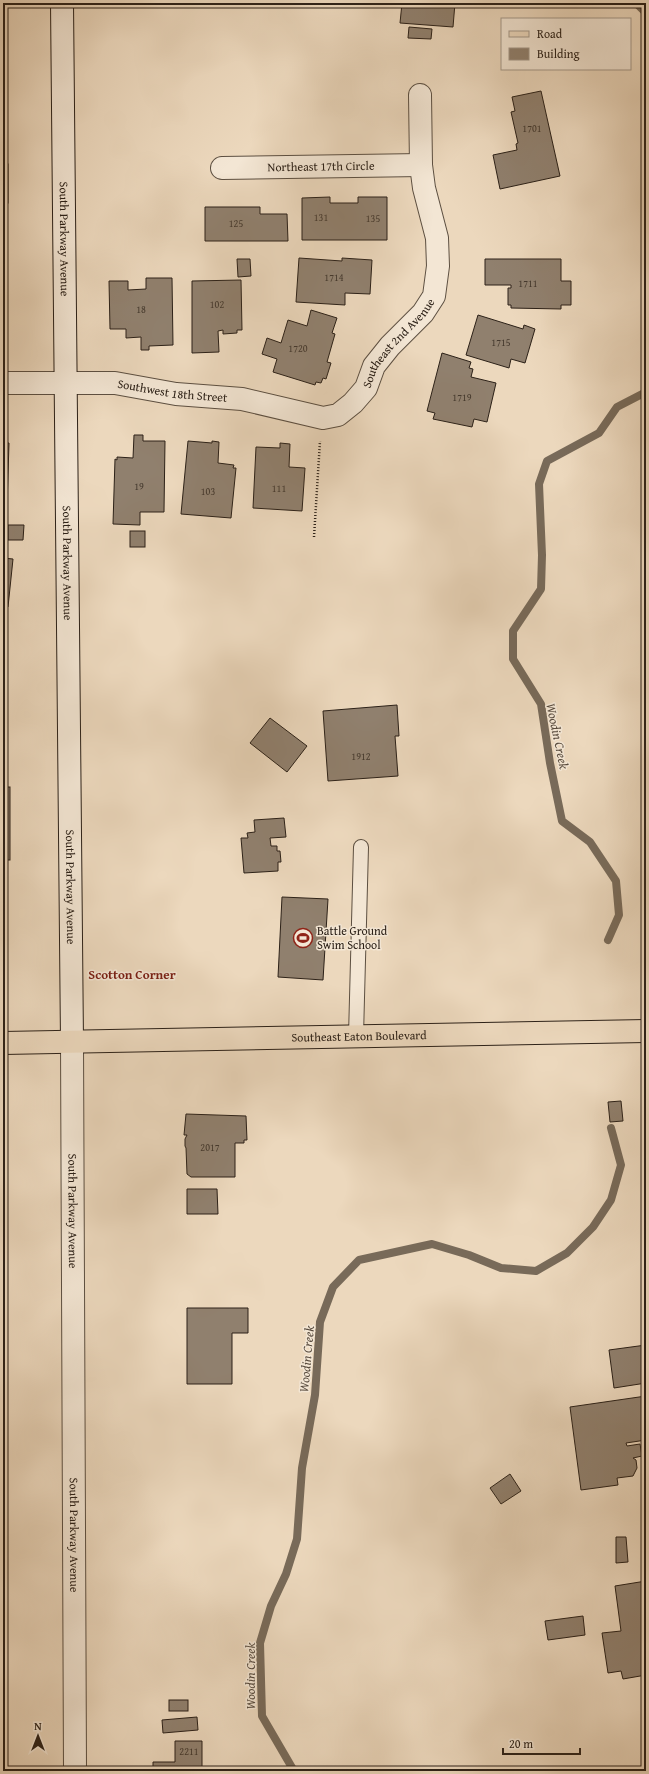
<svg xmlns="http://www.w3.org/2000/svg" width="649" height="1774" font-family="'Gentium Book Plus',serif">
<style>
.lines{fill:none;stroke-linecap:round;stroke-linejoin:round}
.stream{stroke:#786a59;stroke-width:8}
.building{fill:#90806e;stroke:#2c2118}
.lane-casing{stroke:#5c4f41;stroke-width:16}
.street-casing{stroke:#5c4f41;stroke-width:24}
.secondary-casing{stroke:#2c2118;stroke-width:24}
.primary-casing{stroke:#2c2118;stroke-width:24}
.path{stroke:#2c2118;stroke-width:2.5;stroke-dasharray:1 2;stroke-linecap:butt}
.lane{stroke:#f3e6d4;stroke-width:14}
.street{stroke:#f3e6d4;stroke-width:22}
.secondary{stroke:#f3e6d4;stroke-width:22}
.primary{stroke:#ecd8bd;stroke-width:22}
.labels{text-anchor:middle;stroke-width:3;stroke-linejoin:round;paint-order:stroke}
.number-label{font-size:10px;fill:#45392e}
.street-label{font-size:12px;fill:#2c2118;stroke:#f3e6d4}
.poi-label{font-size:12px;fill:#2c2118;stroke:#f3e6d4;text-anchor:start}
.water-label{font-size:13px;font-style:italic;fill:#584b3e;stroke:#f3e6d4}
.neighbourhood-label{font-size:13px;font-weight:bold;fill:#7a1f14;stroke:#f3e6d4}
</style>
<rect width="100%" height="100%" fill="#ecd8bd"/>
<filter id="stains"><feTurbulence type="fractalNoise" baseFrequency=".005" numOctaves="4"/><feColorMatrix values="0 0 0 0 .2 0 0 0 0 .09 0 0 0 0 .02 0 0 0 .5 -.17"/></filter>
<radialGradient id="worn" r=".72"><stop offset=".6" stop-color="#630" stop-opacity="0"/><stop offset="1" stop-color="#630" stop-opacity=".3"/></radialGradient>
<g class="lines">
<!-- stream -->
<g class="stream">
<path d="M 636,3 L 646,13"/>
<path d="M 608,940 L 619,915 L 616,881 L 590,842 L 562,821 L 550,763 L 541,704 L 513,659 L 513,631 L 541,589 L 542,555 L 539,484 L 547,461 L 599,433 L 617,407 L 646,392"/>
<path d="M 294,1771 L 262,1716 L 260,1643 L 271,1606 L 286,1574 L 297,1539 L 302,1468 L 315,1395 L 320,1322 L 333,1287 L 359,1260 L 432,1244 L 469,1255 L 501,1268 L 536,1271 L 567,1253 L 593,1227 L 611,1200 L 621,1165 L 611,1128"/>
</g>
</g>
<!-- building -->
<g class="building">
<path d="M 402,3 L 455,3 L 453,27 L 400,23 Z"/>
<path d="M 409,27 L 432,29 L 431,39 L 408,38 Z"/>
<path d="M 541,91 L 560,176 L 500,189 L 493,155 L 517,150 L 516,144 L 518,143 L 511,112 L 515,111 L 512,97 Z"/>
<rect x="3" y="164" width="5" height="39"/>
<path d="M 330,197 L 330,203 L 358,203 L 358,197 L 387,197 L 387,240 L 302,240 L 302,198 Z"/>
<path d="M 205,207 L 260,207 L 260,214 L 287,214 L 288,241 L 205,241 Z"/>
<path d="M 299,258 L 342,261 L 342,258 L 372,260 L 370,294 L 345,293 L 345,305 L 296,302 Z"/>
<path d="M 237,259 L 250,259 L 251,276 L 238,277 Z"/>
<path d="M 485,259 L 561,259 L 561,281 L 571,281 L 571,305 L 561,305 L 561,309 L 511,308 L 511,305 L 508,305 L 508,288 L 511,288 L 511,285 L 485,285 Z"/>
<path d="M 3,265 L 5,265 L 6,327 L 3,327 Z"/>
<path d="M 146,278 L 172,278 L 173,345 L 149,346 L 149,350 L 141,350 L 141,337 L 126,338 L 126,329 L 110,329 L 109,281 L 128,281 L 128,290 L 146,289 Z"/>
<path d="M 241,280 L 242,330 L 237,330 L 237,333 L 223,334 L 223,330 L 218,331 L 219,352 L 192,353 L 192,281 Z"/>
<path d="M 311,310 L 337,318 L 332,333 L 335,334 L 327,362 L 331,363 L 326,379 L 323,378 L 321,383 L 316,382 L 315,385 L 273,372 L 277,359 L 262,354 L 267,338 L 281,343 L 288,320 L 307,326 Z"/>
<path d="M 478,315 L 523,329 L 524,325 L 535,329 L 525,363 L 511,359 L 509,368 L 466,355 Z"/>
<path d="M 442,353 L 471,362 L 469,368 L 473,369 L 471,377 L 496,383 L 487,422 L 474,419 L 472,427 L 433,419 L 435,413 L 427,411 Z"/>
<path d="M 134,435 L 143,435 L 143,441 L 165,441 L 164,512 L 140,512 L 140,525 L 113,524 L 115,459 L 117,460 L 117,457 L 133,458 Z"/>
<path d="M 188,441 L 212,443 L 212,441 L 219,442 L 218,463 L 234,465 L 233,468 L 236,468 L 231,518 L 181,514 Z"/>
<path d="M 3,443 L 9,443 L 7,505 L 3,505 Z"/>
<path d="M 280,443 L 290,444 L 289,467 L 305,468 L 302,511 L 253,508 L 256,447 L 280,448 Z"/>
<path d="M 8,525 L 24,525 L 23,540 L 8,540 Z"/>
<rect x="130" y="531" width="15" height="16"/>
<path d="M 3,558 L 13,559 L 8,607 L 3,607 Z"/>
<path d="M 397,705 L 399,736 L 395,736 L 398,776 L 328,781 L 323,711 Z"/>
<path d="M 270,718 L 307,746 L 287,772 L 250,743 Z"/>
<rect x="3" y="787" width="7" height="73"/>
<path d="M 284,818 L 286,837 L 270,838 L 271,846 L 277,846 L 277,851 L 280,851 L 281,862 L 278,862 L 278,871 L 244,873 L 241,838 L 248,838 L 247,833 L 255,832 L 254,820 Z"/>
<path d="M 282,897 L 328,899 L 323,980 L 278,977 Z"/>
<path d="M 621,1101 L 623,1121 L 610,1122 L 608,1102 Z"/>
<path d="M 186,1114 L 246,1116 L 247,1140 L 244,1140 L 244,1143 L 235,1143 L 235,1177 L 191,1177 L 187,1174 L 186,1148 L 185,1146 L 185,1139 L 187,1135 L 184,1135 Z"/>
<path d="M 187,1189 L 217,1189 L 218,1214 L 187,1214 Z"/>
<path d="M 187,1308 L 248,1308 L 248,1333 L 232,1333 L 232,1384 L 187,1384 Z"/>
<path d="M 646,1345 L 646,1383 L 614,1388 L 609,1350 Z"/>
<path d="M 646,1396 L 646,1440 L 626,1443 L 627,1446 L 640,1444 L 642,1456 L 633,1458 L 636,1460 L 637,1468 L 633,1476 L 617,1478 L 618,1485 L 581,1490 L 570,1407 Z"/>
<path d="M 510,1474 L 521,1491 L 501,1504 L 490,1488 Z"/>
<path d="M 616,1537 L 626,1537 L 628,1562 L 616,1563 Z"/>
<path d="M 646,1581 L 646,1675 L 623,1679 L 621,1671 L 608,1673 L 602,1633 L 621,1631 L 615,1586 Z"/>
<path d="M 583,1616 L 585,1635 L 548,1640 L 545,1621 Z"/>
<rect x="169" y="1700" width="19" height="11"/>
<path d="M 197,1717 L 198,1730 L 163,1733 L 162,1720 Z"/>
<path d="M 175,1741 L 202,1741 L 202,1770 L 153,1771 L 153,1762 L 175,1762 Z"/>
</g>
<g class="lines">
<!-- lane casing -->
<g class="lane-casing">
<path id="lane" d="M 356,1036 L 361,847"/>
</g>
<!-- street casing -->
<g class="street-casing">
<g id="street">
<path id="s1" d="M 222,168 L 421,165"/>
<path id="s2" d="M 3,383 L 115,383 L 176,394 L 242,399 L 323,418 L 338,415 L 353,403 L 366,388 L 374,366 L 390,346 L 423,313 L 434,296 L 438,266 L 437,238 L 424,188 L 421,165 L 420,95"/>
<path id="s3" d="M 72,1042 L 75,1771"/>
</g>
</g>
<!-- secondary casing -->
<g class="secondary-casing">
<g id="secondary">
<path id="s4" d="M 62,3 L 72,1042"/>
</g>
</g>
<!-- primary casing -->
<g class="primary-casing">
<g id="primary">
<path id="s5" d="M 3,1043 L 646,1031"/>
</g>
</g>
<!-- path -->
<path class="path" d="M 314,537 L 320,441"/>
<!-- lane -->
<use href="#lane" class="lane"/>
<!-- street -->
<use href="#street" class="street"/>
<!-- secondary -->
<use href="#secondary" class="secondary"/>
<!-- primary -->
<use href="#primary" class="primary"/>
</g>
<!-- icons -->
<defs>
<g id="stadium-ring" transform="scale(1)"><circle r="9.5" fill="#f3e6d4" stroke="#8f2418" stroke-width="1.5"/><path d="M0-5a6.5 5 0 1 0 0 10a6.5 5 0 1 0 0-10ZM-3.5-1.8h7v3.6h-7Z" fill="#8f2418"/></g>
</defs>
<g fill-rule="evenodd">
<use href="#stadium-ring" x="303" y="938"/>
</g>
<g class="labels">
<!-- number labels -->
<g class="number-label">
<text x="532" y="132">1701</text>
<text x="321" y="221">131</text>
<text x="373" y="222">135</text>
<text x="236" y="227">125</text>
<text x="334" y="281">1714</text>
<text x="528" y="287">1711</text>
<text x="217" y="308">102</text>
<text x="141" y="313">18</text>
<text x="501" y="346">1715</text>
<text x="298" y="352">1720</text>
<text x="462" y="401">1719</text>
<text x="139" y="490">19</text>
<text x="279" y="492">111</text>
<text x="208" y="495">103</text>
<text x="361" y="760">1912</text>
<text x="210" y="1151">2017</text>
<text x="189" y="1755">2211</text>
</g>
<!-- street labels -->
<g class="street-label">
<text dy="4" stroke="none"><textPath href="#s1" startOffset="99">Northeast 17th Circle</textPath></text>
<text dy="4" stroke="none"><textPath href="#s4" startOffset="236">South Parkway Avenue</textPath></text>
<text dy="4" stroke="none"><textPath href="#s2" startOffset="434">Southeast 2nd Avenue</textPath></text>
<text dy="4" stroke="none"><textPath href="#s2" startOffset="170">Southwest 18th Street</textPath></text>
<text dy="4" stroke="none"><textPath href="#s4" startOffset="560">South Parkway Avenue</textPath></text>
<text dy="4" stroke="none"><textPath href="#s4" startOffset="884">South Parkway Avenue</textPath></text>
<text dy="4" stroke="none"><textPath href="#s5" startOffset="356">Southeast Eaton Boulevard</textPath></text>
<text dy="4" stroke="none"><textPath href="#s3" startOffset="169">South Parkway Avenue</textPath></text>
<text dy="4" stroke="none"><textPath href="#s3" startOffset="493">South Parkway Avenue</textPath></text>
</g>
<!-- poi labels -->
<g class="poi-label">
<text x="317" y="935">Battle Ground<tspan x="317" dy="14">Swim School</tspan></text>
</g>
<!-- water labels -->
<g class="water-label">
<text transform="translate(558 736) rotate(78)" y="5">Woodin Creek</text>
<text transform="translate(306 1359) rotate(-85)" y="5">Woodin Creek</text>
<text transform="translate(250 1676) rotate(-90)" y="5">Woodin Creek</text>
</g>
<!-- neighbourhood labels -->
<g class="neighbourhood-label">
<text x="132" y="979">Scotton Corner</text>
</g>
</g>
<!-- margin -->
<rect width="649" height="1774" fill="none" stroke="#ecd8bd" stroke-width="16"/>
<rect x="4" y="4" width="641" height="1766" fill="none" stroke="#2c2118" stroke-width="2"/>
<rect x="8" y="8" width="633" height="1758" fill="none" stroke="#2c2118"/>
<!-- legend -->
<rect x="501" y="18" width="130" height="52" fill="#f3e6d4" stroke="#a39789"/>
<rect x="509" y="31" width="20" height="6" fill="#ecd8bd" stroke="#a39789"/>
<text x="537" y="38" font-size="12" fill="#2c2118">Road</text>
<rect x="509" y="48" width="20" height="12" fill="#90806e" stroke="#a39789"/>
<text x="537" y="58" font-size="12" fill="#2c2118">Building</text>
<!-- north arrow -->
<g transform="translate(38 1736)" stroke="#f3e6d4" stroke-width="3" paint-order="stroke">
<path d="M0-3L7 15L0 10L-7 15Z" fill="#2c2118"/>
<text y="-6" font-size="11" font-weight="bold" text-anchor="middle" fill="#2c2118">N</text>
</g>
<!-- scale -->
<path d="M503 1748v6h77v-6" fill="none" stroke="#2c2118" stroke-width="2"/>
<text x="509" y="1748" font-size="12" fill="#2c2118" stroke="#f3e6d4" stroke-width="3" paint-order="stroke">20 m</text>
<rect width="100%" height="100%" filter="url(#stains)"/>
<rect width="100%" height="100%" fill="url(#worn)"/>
</svg>
